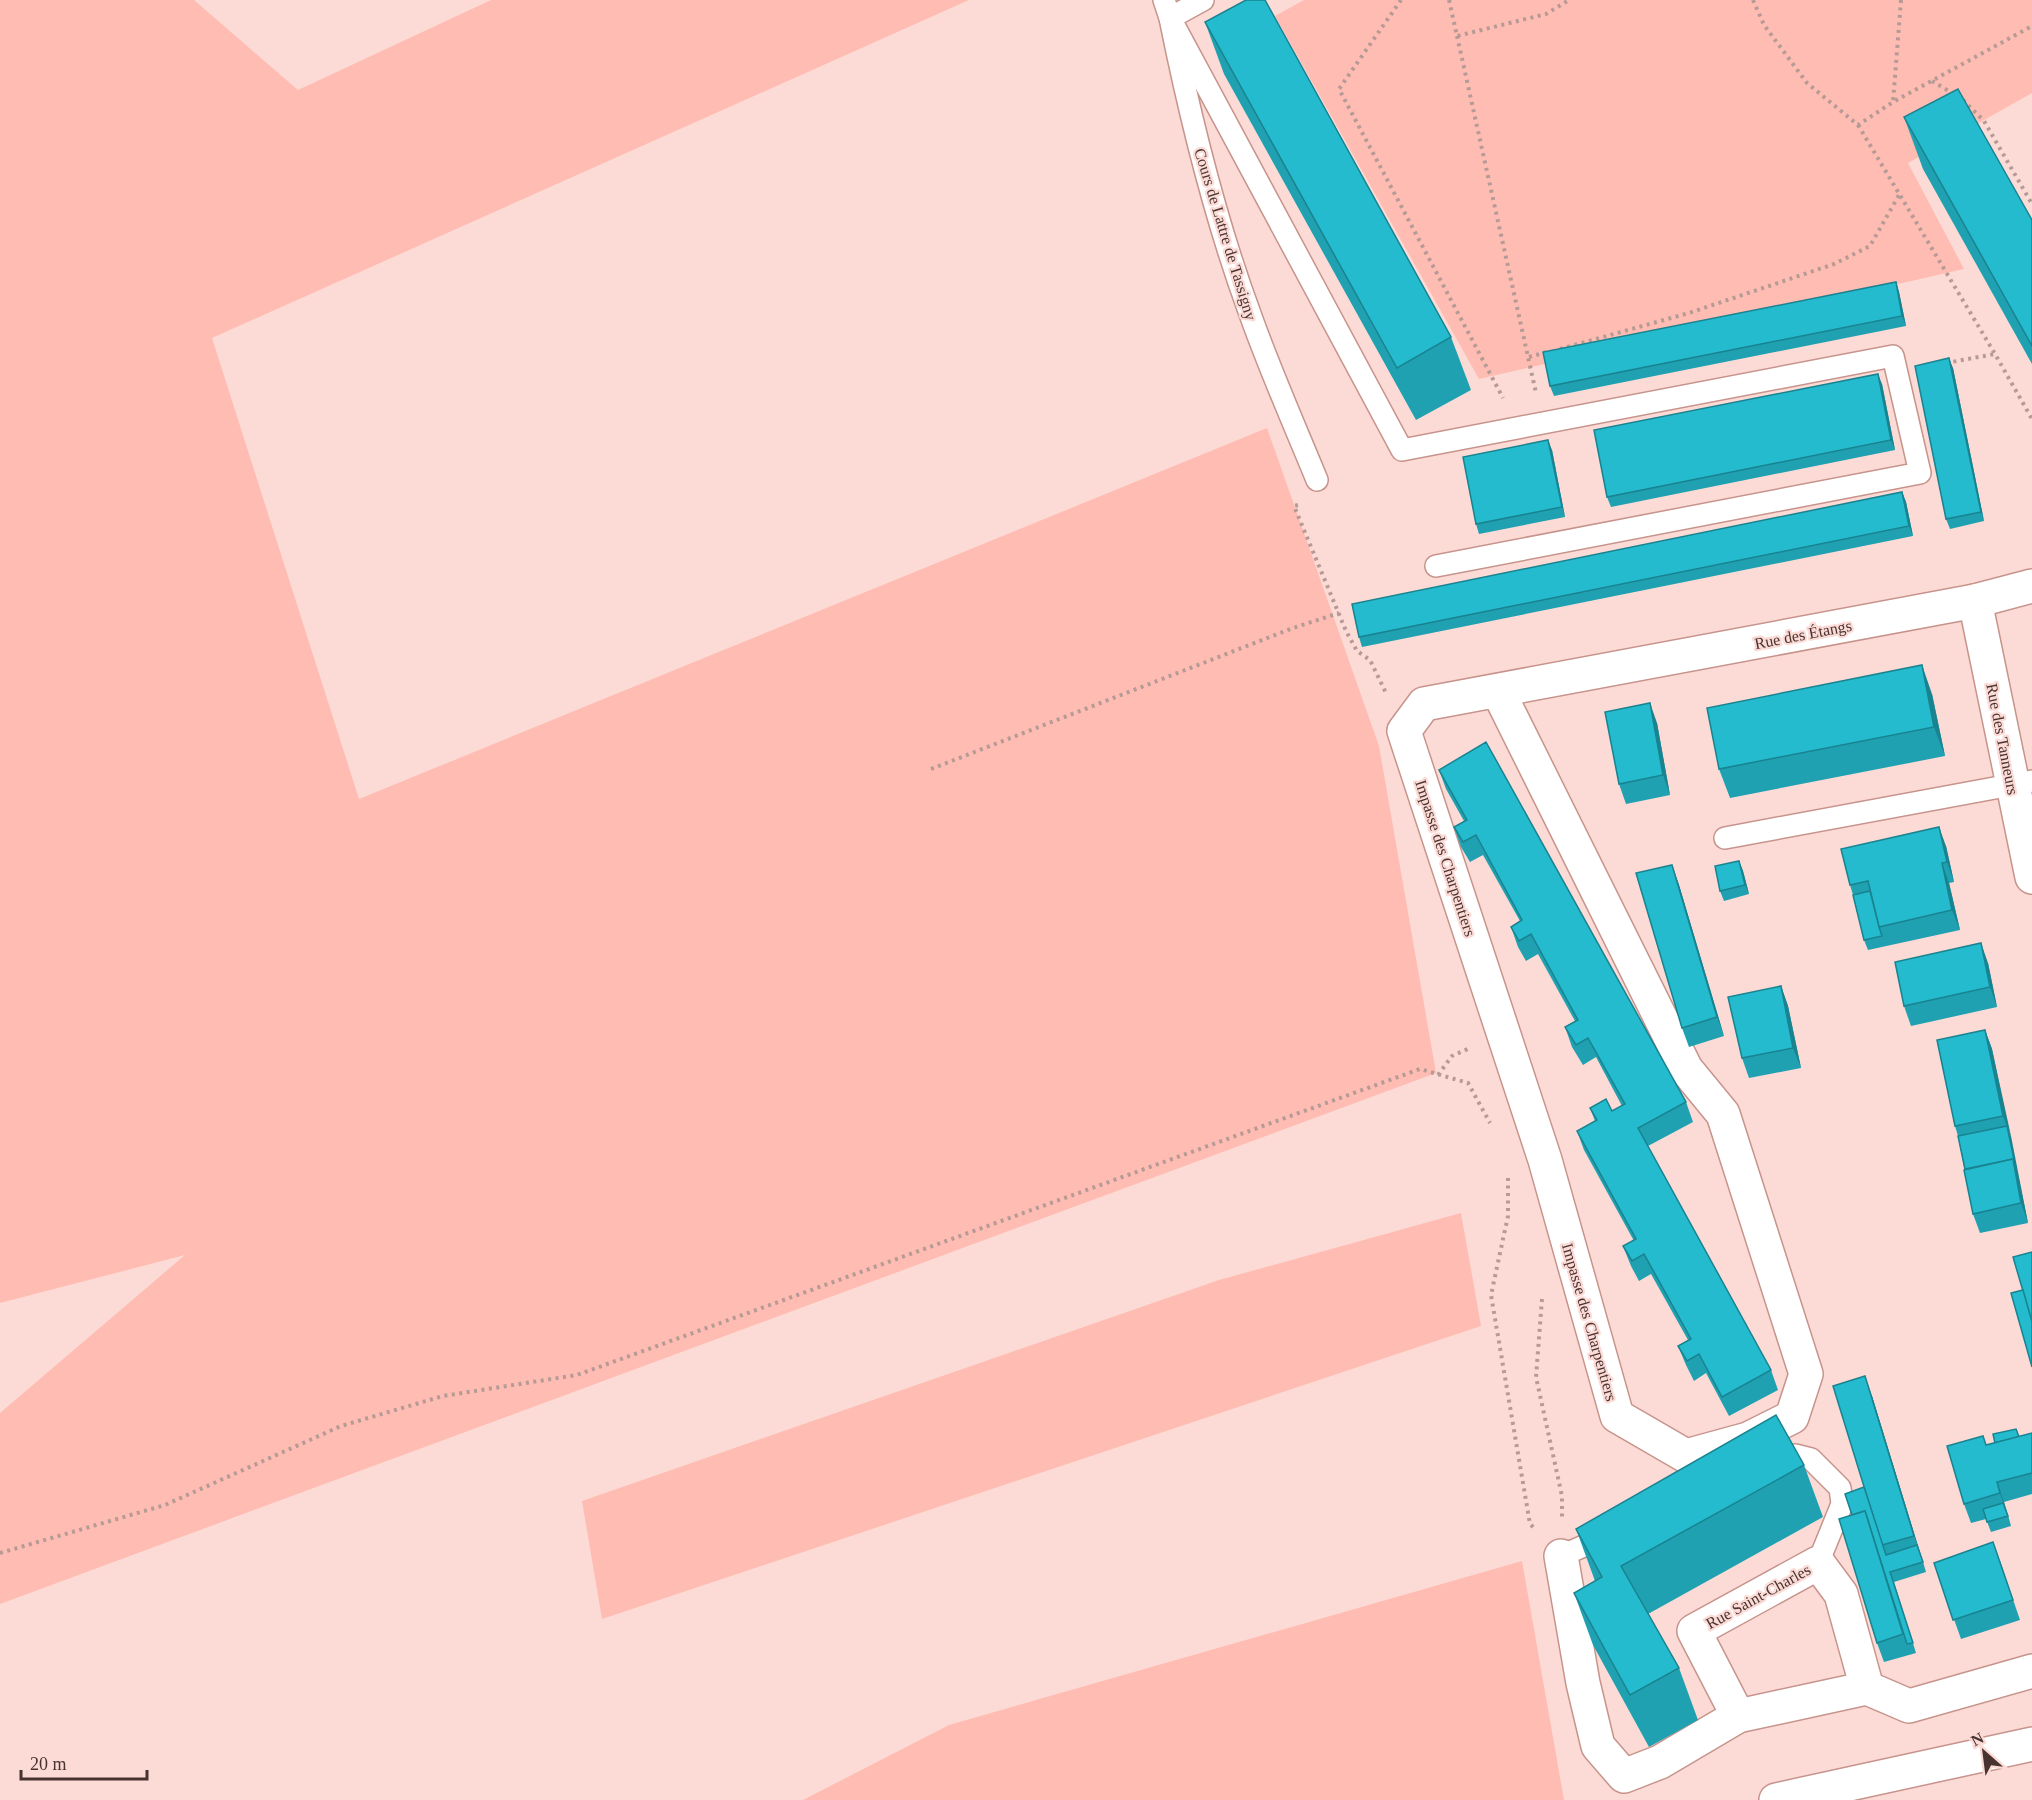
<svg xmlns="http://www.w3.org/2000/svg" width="2032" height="1800" font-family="Georgia,serif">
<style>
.green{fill:#ffbcb2}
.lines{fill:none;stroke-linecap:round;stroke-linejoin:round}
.service-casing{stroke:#c7948c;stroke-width:24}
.minor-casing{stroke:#c7948c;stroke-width:36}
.motorway-casing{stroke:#c7948c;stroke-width:36}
.path{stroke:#b69a96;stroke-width:4;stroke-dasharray:3 4.5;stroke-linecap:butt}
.service{stroke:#fff;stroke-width:21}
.minor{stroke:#fff;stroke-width:33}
.motorway{stroke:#fff;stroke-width:33}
.wall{fill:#1fa1b1}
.shaded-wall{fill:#198390}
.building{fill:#24bbce;stroke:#198390;stroke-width:1.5}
.labels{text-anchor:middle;stroke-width:4.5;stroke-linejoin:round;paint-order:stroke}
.street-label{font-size:16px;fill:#483330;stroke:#fcdbd6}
</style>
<rect width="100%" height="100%" fill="#fcdbd6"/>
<!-- green -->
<g class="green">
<path d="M 0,0 L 194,0 L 298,90 L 491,0 L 969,0 L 212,338 L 359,799 L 1267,428 L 1379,746 L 1436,1073 L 0,1604 L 0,1413 L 185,1255 L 0,1303 Z"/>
<path d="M 1304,0 L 2032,0 L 2032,93 L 1908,163 L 1964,269 L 1479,379 L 1275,16 Z"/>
<path d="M 1461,1213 L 1481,1326 L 602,1619 L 582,1501 L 1219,1280 Z"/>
<path d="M 1522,1561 L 1564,1800 L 803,1800 L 949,1725 Z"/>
</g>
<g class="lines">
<!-- service casing -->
<g class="service-casing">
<g id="service">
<path d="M 1164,0 L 1170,18 L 1402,450 L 1893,356 L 1920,473 L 1436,566"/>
<path d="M 1203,0 L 1170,18 C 1190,117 1214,216 1249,311 C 1269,368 1294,424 1317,480"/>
<path d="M 1725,838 L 2032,781"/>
<path d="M 1773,1465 L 1795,1455 L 1811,1459 L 1840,1488 L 1842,1504 L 1818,1563"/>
<path d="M 1561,1556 L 1609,1535"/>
</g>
</g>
<!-- minor casing -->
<g class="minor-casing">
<g id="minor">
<path d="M 1975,601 L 2032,877"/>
<path d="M 1498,691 L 1686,1069 L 1723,1114 L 1806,1374 L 1792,1417 L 1748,1439 L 1686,1456 L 1617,1416 L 1545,1160 L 1404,731 L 1424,704 L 1975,601 L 2032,586"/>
<path d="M 1561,1556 L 1583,1683 L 1598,1746 L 1624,1776 L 1660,1762 L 1738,1716"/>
<path d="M 1867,1688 L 1841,1594 L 1818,1563 L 1694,1631 L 1738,1716 L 1867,1688 L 1909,1706 L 2032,1671"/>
</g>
</g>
<!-- motorway casing -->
<g class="motorway-casing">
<path id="motorway" d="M 1776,1800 L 2032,1744"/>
</g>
<!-- path -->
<g class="path">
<path d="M 1401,0 L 1339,89 L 1503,398"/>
<path d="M 1449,0 L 1457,36 L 1546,14 L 1569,0"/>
<path d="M 1753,0 L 1764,25 L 1807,83 L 1858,125 L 1893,102"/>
<path d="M 1901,0 L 1893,102 L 2032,26"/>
<path d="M 1457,36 L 1536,393"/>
<path d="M 1932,81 L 1954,94"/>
<path d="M 1963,100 L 1984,121 L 2032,204"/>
<path d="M 1858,125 L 1995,354 L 2032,419"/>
<path d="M 1560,349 L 1689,313 L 1834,264 L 1870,246 L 1899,195"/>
<path d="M 1529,357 L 1547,352"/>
<path d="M 1946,363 L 1995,354"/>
<path d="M 1298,505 L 1294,506 L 1346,631 L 1357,651 L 1370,660 L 1386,693"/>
<path d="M 931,769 L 1293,628 L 1339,613"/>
<path d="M 1438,1075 L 1452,1056 L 1470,1048"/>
<path d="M 1508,1178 L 1508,1216 L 1491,1295 L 1530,1524 L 1535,1529"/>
<path d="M 1542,1299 L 1536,1377 L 1562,1496 L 1562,1519"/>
<path d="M 0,1553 L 165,1505 L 341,1426 L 443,1396 L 577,1375 L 1420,1069 L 1468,1083 L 1490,1123"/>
</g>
<!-- service -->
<use href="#service" class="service"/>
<!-- minor -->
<use href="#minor" class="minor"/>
<!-- motorway -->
<use href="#motorway" class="motorway"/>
</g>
<!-- wall -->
<g class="wall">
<path d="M 1205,22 L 1451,337 L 1471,390 L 1416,420 L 1224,74 Z"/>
<path d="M 1904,117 L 2032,220 L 2032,364 L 1923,169 Z"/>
<path d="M 1896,282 L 1899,292 L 1906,326 L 1554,396 L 1550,386 Z"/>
<path d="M 1953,368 L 1984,521 L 1950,529 L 1946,519 Z"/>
<path d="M 1882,384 L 1895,450 L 1611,507 L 1607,497 Z"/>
<path d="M 1552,450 L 1565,517 L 1479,534 L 1476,524 Z"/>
<path d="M 1902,492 L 1906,502 L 1913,536 L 1362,647 L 1359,637 Z"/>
<path d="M 1932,694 L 1945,756 L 1730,798 L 1719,769 Z"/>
<path d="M 1657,723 L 1670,795 L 1626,804 L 1619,784 Z"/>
<path d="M 1439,770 L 1686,1102 L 1693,1122 L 1648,1146 L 1771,1370 L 1778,1390 L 1729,1416 L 1706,1373 L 1694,1381 L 1686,1365 L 1678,1346 L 1688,1340 L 1651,1274 L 1639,1281 L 1631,1266 L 1623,1246 L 1634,1241 L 1584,1150 L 1577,1131 L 1595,1121 L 1590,1108 L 1612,1111 L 1622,1106 L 1596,1057 L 1583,1065 L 1572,1047 L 1565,1027 L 1575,1021 L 1538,954 L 1526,961 L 1518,947 L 1511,927 L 1520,921 L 1483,855 L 1470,862 L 1461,847 L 1454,827 L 1464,821 L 1446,789 Z"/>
<path d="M 1946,846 L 1954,882 L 1949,883 L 1960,930 L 1868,950 L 1864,940 L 1853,895 L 1850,885 Z"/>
<path d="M 1739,861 L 1743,871 L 1749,894 L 1724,901 L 1720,891 Z"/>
<path d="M 1672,865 L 1679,885 L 1724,1036 L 1689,1047 L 1682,1028 Z"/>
<path d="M 1988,963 L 1997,1007 L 1911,1026 L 1904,1006 Z"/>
<path d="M 1781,986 L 1788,1006 L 1801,1068 L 1749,1078 L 1742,1058 Z"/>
<path d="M 1985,1030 L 1992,1049 L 2028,1223 L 1980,1233 L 1973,1214 L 1958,1136 L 1955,1126 Z"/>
<path d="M 1872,1396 L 1926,1572 L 1894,1582 L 1916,1653 L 1884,1662 L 1877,1643 L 1852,1515 L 1864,1487 Z"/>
<path d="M 2016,1429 L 2019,1436 L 2032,1433 L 2032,1494 L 2004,1502 L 2011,1526 L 1991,1532 L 1986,1519 L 1971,1523 L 1964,1504 L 1986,1445 L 1995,1443 Z"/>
<path d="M 1804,1465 L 1823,1517 L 1648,1614 L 1679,1668 L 1698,1720 L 1649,1747 L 1593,1645 L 1574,1593 L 1595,1581 L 1576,1529 Z"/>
<path d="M 2000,1561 L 2020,1620 L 1961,1639 L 1934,1563 Z"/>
</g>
<!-- shaded-wall -->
<g class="shaded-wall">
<path d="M 1896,282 L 1899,292 L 1906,326 L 1902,316 Z"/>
<path d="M 1949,358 L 1953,368 L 1984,521 L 1981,512 Z"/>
<path d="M 1878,374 L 1882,384 L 1895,450 L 1891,440 Z"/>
<path d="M 1548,440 L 1552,450 L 1565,517 L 1562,507 Z"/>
<path d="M 1902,492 L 1906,502 L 1913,536 L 1909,526 Z"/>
<path d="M 1922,665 L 1932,694 L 1945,756 L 1934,727 Z"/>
<path d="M 1650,703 L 1657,723 L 1670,795 L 1663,775 Z"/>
<path d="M 1939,827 L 1946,846 L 1954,882 L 1947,862 Z"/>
<path d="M 1739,861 L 1743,871 L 1749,894 L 1745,885 Z"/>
<path d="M 1942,863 L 1949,883 L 1960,930 L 1952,910 Z"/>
<path d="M 1672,865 L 1679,885 L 1724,1036 L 1717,1017 Z"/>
<path d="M 1981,943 L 1988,963 L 1997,1007 L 1990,987 Z"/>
<path d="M 1781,986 L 1788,1006 L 1801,1068 L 1793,1048 Z"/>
<path d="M 1985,1030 L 1992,1049 L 2011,1136 L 2003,1116 Z"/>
<path d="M 2007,1126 L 2011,1136 L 2028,1223 L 2021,1203 Z"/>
<path d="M 1865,1376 L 1872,1396 L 1926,1572 L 1914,1536 Z"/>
<path d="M 1997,1482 L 2004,1502 L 2011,1526 L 2000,1493 Z"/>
</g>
<!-- building -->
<g class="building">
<path d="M 1246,0 L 1265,0 L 1451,337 L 1397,368 L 1205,22 Z"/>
<path d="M 1958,89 L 2032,220 L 2032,346 L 1904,117 Z"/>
<path d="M 1896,282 L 1902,316 L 1550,386 L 1543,352 Z"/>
<path d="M 1949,358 L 1981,512 L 1946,519 L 1915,366 Z"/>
<path d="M 1878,374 L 1891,440 L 1607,497 L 1594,430 Z"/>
<path d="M 1548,440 L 1562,507 L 1476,524 L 1463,457 Z"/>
<path d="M 1902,492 L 1909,526 L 1359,637 L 1352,604 Z"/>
<path d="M 1922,665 L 1934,727 L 1719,769 L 1707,708 Z"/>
<path d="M 1650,703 L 1663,775 L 1619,784 L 1605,712 Z"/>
<path d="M 1486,742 L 1686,1102 L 1638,1128 L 1771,1370 L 1722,1397 L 1699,1354 L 1687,1361 L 1678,1346 L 1691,1339 L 1644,1254 L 1632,1261 L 1623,1246 L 1636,1239 L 1577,1131 L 1597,1120 L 1590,1108 L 1606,1099 L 1612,1111 L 1625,1104 L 1588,1038 L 1576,1045 L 1565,1027 L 1578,1020 L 1531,934 L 1519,941 L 1511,927 L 1522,920 L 1476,835 L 1463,842 L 1454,827 L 1467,820 L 1439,770 Z"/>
<path d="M 1939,827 L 1947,862 L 1942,863 L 1952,910 L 1879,927 L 1868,881 L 1850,885 L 1841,849 Z"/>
<path d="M 1739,861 L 1745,885 L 1720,891 L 1715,866 Z"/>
<path d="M 1672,865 L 1717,1017 L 1682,1028 L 1636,873 Z"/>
<path d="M 1870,891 L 1879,927 L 1882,936 L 1864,940 L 1853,895 Z"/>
<path d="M 1981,943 L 1990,987 L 1904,1006 L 1895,962 Z"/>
<path d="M 1781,986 L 1793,1048 L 1742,1058 L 1728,997 Z"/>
<path d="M 1985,1030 L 2003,1116 L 1955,1126 L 1937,1040 Z"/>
<path d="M 2007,1126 L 2016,1169 L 2013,1159 L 1965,1169 L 1958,1136 Z"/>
<path d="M 2013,1159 L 2021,1203 L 1973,1214 L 1964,1170 Z"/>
<path d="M 2032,1252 L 2032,1322 L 2013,1257 Z"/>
<path d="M 2023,1290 L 2032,1322 L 2032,1367 L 2011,1293 Z"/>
<path d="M 1865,1376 L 1914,1536 L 1882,1545 L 1833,1386 Z"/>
<path d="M 1776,1415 L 1804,1465 L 1621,1566 L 1679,1668 L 1630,1695 L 1574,1593 L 1602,1577 L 1576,1529 Z"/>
<path d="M 2016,1429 L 2019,1437 L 1995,1443 L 1993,1434 Z"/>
<path d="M 2032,1433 L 2032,1473 L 1997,1482 L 2000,1493 L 1964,1504 L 1947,1446 L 1983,1436 L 1986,1445 Z"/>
<path d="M 1864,1487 L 1886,1555 L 1917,1545 L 1923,1562 L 1890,1572 L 1913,1643 L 1907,1644 L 1865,1511 L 1852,1515 L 1845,1494 Z"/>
<path d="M 2003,1503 L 2008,1516 L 1987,1522 L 1983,1509 Z"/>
<path d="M 1865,1511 L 1903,1634 L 1877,1643 L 1839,1519 Z"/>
<path d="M 1993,1542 L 2013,1600 L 1953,1620 L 1934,1563 Z"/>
</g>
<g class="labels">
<!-- street labels -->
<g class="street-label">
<text transform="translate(1226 234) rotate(73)" y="6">Cours de Lattre de Tassigny</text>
<text transform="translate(1803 634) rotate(-11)" y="6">Rue des Étangs</text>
<text transform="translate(2003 739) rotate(79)" y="6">Rue des Tanneurs</text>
<text transform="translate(1446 858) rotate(72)" y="6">Impasse des Charpentiers</text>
<text transform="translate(1590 1322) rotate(74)" y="6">Impasse des Charpentiers</text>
<text transform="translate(1758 1596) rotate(-29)" y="6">Rue Saint-Charles</text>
</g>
</g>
<!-- north arrow -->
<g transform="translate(1984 1752) rotate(332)" stroke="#fcdbd6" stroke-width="4.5" paint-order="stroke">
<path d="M0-4.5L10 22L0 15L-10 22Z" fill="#483330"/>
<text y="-9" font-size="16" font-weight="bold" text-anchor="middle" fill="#483330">N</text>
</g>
<!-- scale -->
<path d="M21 1770v9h126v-9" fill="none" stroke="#483330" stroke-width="3"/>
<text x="30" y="1770" font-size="18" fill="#483330" stroke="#fcdbd6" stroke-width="4.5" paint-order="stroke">20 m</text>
</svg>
